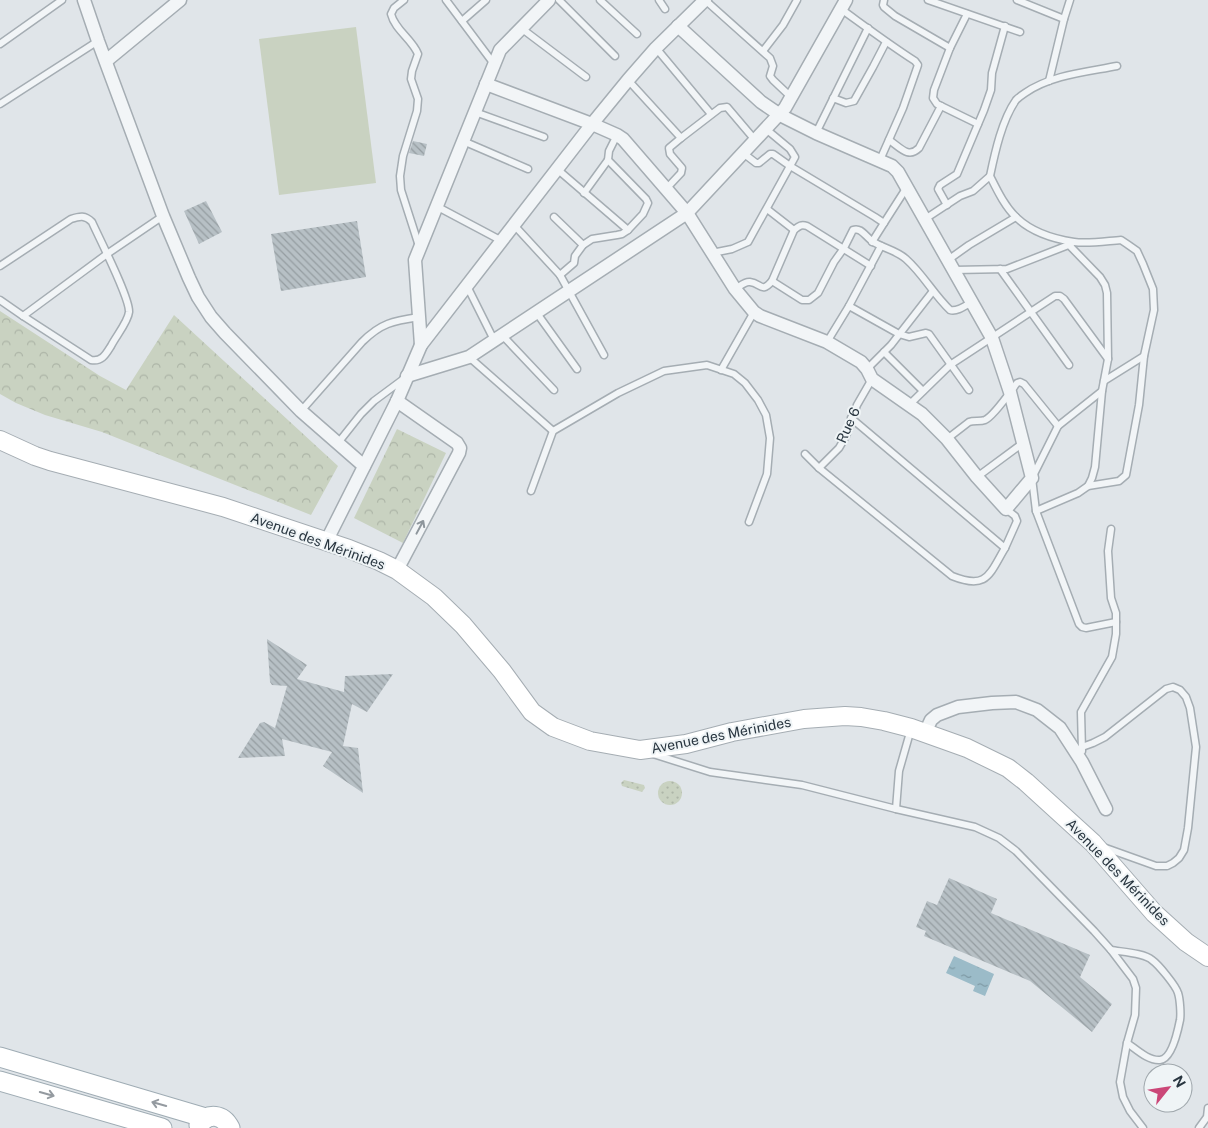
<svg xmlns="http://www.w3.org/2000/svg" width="1208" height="1128" font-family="'Public Sans',sans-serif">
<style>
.grass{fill:url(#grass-dots)}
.forest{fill:url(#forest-crowns)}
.garden{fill:#c9d2c1}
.water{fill:url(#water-ripples)}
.building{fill:url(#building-back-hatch)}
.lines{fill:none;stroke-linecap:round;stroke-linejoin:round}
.service-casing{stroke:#a5adb3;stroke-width:9}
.minor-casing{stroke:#a5adb3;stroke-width:15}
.secondary-casing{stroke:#a5adb3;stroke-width:20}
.primary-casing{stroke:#9facb4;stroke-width:21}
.service{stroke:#f2f5f7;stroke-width:6}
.minor{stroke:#f2f5f7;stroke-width:12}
.secondary{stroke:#fff;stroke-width:18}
.primary{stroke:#fff;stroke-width:19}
.oneway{stroke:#8e969c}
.oneway2{stroke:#949aa0}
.labels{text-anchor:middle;stroke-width:4;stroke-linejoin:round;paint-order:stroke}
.street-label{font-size:14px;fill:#293640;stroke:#eff4f6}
</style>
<defs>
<pattern id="grass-dots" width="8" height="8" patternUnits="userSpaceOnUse" patternTransform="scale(1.25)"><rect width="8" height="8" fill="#c9d2c1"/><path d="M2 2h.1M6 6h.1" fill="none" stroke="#adb5a7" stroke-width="1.8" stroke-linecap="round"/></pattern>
<pattern id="forest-crowns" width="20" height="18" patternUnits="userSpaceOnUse" patternTransform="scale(1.25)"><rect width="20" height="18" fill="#c9d2c1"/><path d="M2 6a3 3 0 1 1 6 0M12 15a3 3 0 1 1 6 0" fill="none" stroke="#adb5a7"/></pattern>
<pattern id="water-ripples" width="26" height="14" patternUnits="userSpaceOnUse" patternTransform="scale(1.25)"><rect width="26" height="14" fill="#9bbbc8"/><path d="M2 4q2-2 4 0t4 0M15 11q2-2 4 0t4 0" fill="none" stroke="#7e99a4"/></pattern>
<pattern id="building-back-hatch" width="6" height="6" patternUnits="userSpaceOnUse" patternTransform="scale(1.25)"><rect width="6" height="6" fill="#b7c0c5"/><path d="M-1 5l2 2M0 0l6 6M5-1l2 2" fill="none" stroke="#959da1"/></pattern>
</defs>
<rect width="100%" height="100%" fill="#e0e5e9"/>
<!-- grass -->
<g class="grass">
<path d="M 624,780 L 644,785 L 645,788 L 642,792 L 622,786 L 621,783 Z"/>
<circle cx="670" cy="793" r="12"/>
</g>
<!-- forest -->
<g class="forest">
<path d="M 0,311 L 100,376 L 126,390 L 174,315 L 338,466 L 311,515 L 102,432 L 45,415 L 16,403 L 0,394 Z"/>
<path d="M 397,429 L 446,453 L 403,543 L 354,518 Z"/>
</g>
<!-- garden -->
<path class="garden" d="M 356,27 L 376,183 L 279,195 L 259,39 Z"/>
<!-- water -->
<path class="water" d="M 954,956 L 994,974 L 985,996 L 973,991 L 975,986 L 946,973 Z"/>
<!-- building -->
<g class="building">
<path d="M 413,141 L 427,144 L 424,156 L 409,153 Z"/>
<path d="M 206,201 L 222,232 L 199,244 L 184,211 Z"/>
<path d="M 357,221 L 366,277 L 281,291 L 271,234 Z"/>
<path d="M 267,639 L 307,665 L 297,679 L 344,692 L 345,676 L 393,674 L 367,712 L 352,704 L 343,746 L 358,748 L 363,793 L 323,766 L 332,752 L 282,739 L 285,756 L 238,758 L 260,723 L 264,722 L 275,728 L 287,686 L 272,685 L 270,682 Z"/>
<path d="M 949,878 L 997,899 L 991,913 L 1090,955 L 1080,977 L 1112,1004 L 1092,1032 L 1030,981 L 924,936 L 926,931 L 916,927 L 927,901 L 937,905 Z"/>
</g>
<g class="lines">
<!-- service casing -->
<g class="service-casing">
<g id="service">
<path d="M 404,0 L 394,8 L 391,14 C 395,30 412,39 418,54 L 412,71 L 411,79 L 418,99 L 417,111 L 403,156 L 400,176 L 401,190 L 419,246"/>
<path d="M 446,0 L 494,64"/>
<path d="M 559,0 L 615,56"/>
<path d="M 600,0 L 637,34"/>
<path d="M 659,0 L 665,9"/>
<path d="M 705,0 L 770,58 L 773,66 L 770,76 L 773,80 L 791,97"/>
<path d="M 884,0 L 883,5 L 884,7 L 895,16 L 950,48"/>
<path d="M 928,0 L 1020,32"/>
<path d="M 1017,0 L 1064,19"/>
<path d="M 841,9 C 866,27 890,45 915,61 L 918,65 L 903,108 L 880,160"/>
<path d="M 967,14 L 950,48 L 934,90 L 933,98 L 937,104 L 978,124"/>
<path d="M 462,21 L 486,0"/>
<path d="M 521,28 L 586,77"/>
<path d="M 0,44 L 62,0"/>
<path d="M 656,48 L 711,114"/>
<path d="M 763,51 L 783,25 L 797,0"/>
<path d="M 628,80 L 681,138 L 669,148 L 670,154 L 682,168 L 681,173 L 666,189"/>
<path d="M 1049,81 L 1064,19 L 1070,0"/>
<path d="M 833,98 L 846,103 L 854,101 L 873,67 L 886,42"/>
<path d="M 0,104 L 98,41"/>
<path d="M 475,112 L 544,137"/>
<path d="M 816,133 L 868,28"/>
<path d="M 681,138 L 720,108 L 727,107 L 755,140"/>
<path d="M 889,140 C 900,147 908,159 919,148 L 941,106"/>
<path d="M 463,141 L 528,169"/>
<path d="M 743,153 L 756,163 L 759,163 L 770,154 L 773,154 L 790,166 L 875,217 L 884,223 L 872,242"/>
<path d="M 557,169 L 628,230"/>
<path d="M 584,193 L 608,160"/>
<path d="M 947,205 L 938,189 L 940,185 L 957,174 L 984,110 L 991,90 L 992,73 L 1005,26"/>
<path d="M 436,206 L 502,241"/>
<path d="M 767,209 L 794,230"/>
<path d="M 554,217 L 583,245"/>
<path d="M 925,219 L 960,196 L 973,191 L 990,176"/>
<path d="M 884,223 L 907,187"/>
<path d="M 514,225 L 560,275 L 604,355"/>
<path d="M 1069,245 L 1100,277 L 1105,285 L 1107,293 L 1108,359 L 1102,391 L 1095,467 L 1092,478 L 1088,486"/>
<path d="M 712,253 L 732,249 L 748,242 L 795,157 L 790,149 L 766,129"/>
<path d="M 948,260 L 969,245 L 1016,217"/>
<path d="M 0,266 L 71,219 C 80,216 85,215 92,222 C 99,238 130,298 129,312 C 128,322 116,336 111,346 C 106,354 102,362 91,360 L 23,316"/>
<path d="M 1000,269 L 1069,365"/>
<path d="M 954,270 L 1007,269 L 1071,244"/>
<path d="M 560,275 L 574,263 L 575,256 L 583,245 L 592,239 L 617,235 L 622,234 L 628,230 L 643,214 L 648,203 L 646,199 L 608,160 L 609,151 L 617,135"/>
<path d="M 772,281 L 802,300 L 809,300 L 818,293 L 834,262 L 844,248 L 853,230 C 861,227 865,236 872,241 C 882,248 896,250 906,259 C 923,274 934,295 950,310 C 957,312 965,306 972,302"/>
<path d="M 467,286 L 494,340"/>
<path d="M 735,289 C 739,287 745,281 750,282 C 761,283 761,294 772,281 L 794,230 C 799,226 801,224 807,226 L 871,266"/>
<path d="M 0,300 L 23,316 L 107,254 L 163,216"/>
<path d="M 849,306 L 899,334 L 909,337 L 926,333 L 929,334 L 969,390"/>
<path d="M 536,312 L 577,369"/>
<path d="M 502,335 L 554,390"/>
<path d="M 827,342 L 849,306 L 881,246"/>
<path d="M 884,352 L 923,391"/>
<path d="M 469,357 L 553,431"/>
<path d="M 867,369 L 891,345 L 933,291"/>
<path d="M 721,370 L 754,312"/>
<path d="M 1104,381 L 1144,356"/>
<path d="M 1102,391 L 1058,426 L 1032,478 L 1036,511 L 1079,624 L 1082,627 L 1086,628 L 1116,622"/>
<path d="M 909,405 L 950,365 L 1055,296 L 1060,296 L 1064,299 L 1108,359"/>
<path d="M 301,411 L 362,342 C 381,323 393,321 419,317"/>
<path d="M 947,439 L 969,422 C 974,420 980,422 985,420 C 994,416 1010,392 1017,383 L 1020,382 L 1024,384 L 1058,426"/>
<path d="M 338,443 L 361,414 L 374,401 L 405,378"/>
<path d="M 805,454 L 819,468 L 952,576 C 987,590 989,575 1005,548 L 851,418"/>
<path d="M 819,468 L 839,448 L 846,436 L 857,405 L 872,379"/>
<path d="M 977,477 L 1023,443"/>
<path d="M 531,491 L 553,431 L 618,393 L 664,371 L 707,365 L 734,374 L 745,383 L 758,400 L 766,415 L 770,438 L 767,474 L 749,522"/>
<path d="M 1036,511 L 1078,493 L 1088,486 L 1119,481 L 1126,475 L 1139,405 L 1144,356 L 1154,310 L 1153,289 L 1143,264 L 1137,251 L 1127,244 L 1121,240 C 1107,241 1088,244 1074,242 C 1054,239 1032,232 1017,218 C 1005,207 997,190 990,176 C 995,152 1002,120 1016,100 C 1019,97 1022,95 1025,93 C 1051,75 1086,72 1117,66"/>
<path d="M 1005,548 L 1017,521 L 1015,516 L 1006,509"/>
<path d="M 1082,747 L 1093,743 L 1105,737 L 1166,689 L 1173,687 L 1180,690 L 1186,697 L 1190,708 L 1196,747 L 1188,828 L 1184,850 L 1179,858 L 1173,863 L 1167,866 L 1156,866 L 1103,847"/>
<path d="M 1082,751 L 1081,712 L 1112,657 L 1116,634 L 1116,613 L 1111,598 L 1108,551 L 1111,529"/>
<path d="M 653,754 L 710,772 L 802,785 L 896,809 L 975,827 L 999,838 L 1016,851 L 1094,931 L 1111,950 L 1133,979 L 1136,988 L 1135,1015 L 1127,1043 L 1120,1082 L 1123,1097 L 1130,1111 L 1143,1128"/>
<path d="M 896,809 L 899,771 L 911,729"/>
<path d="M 1111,950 C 1122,952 1144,953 1152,960 C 1159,965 1176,986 1178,993 C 1180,999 1181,1014 1180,1020 C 1178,1030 1172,1059 1160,1060 C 1148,1061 1136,1049 1127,1043"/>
<path d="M 1199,1128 L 1207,1117 L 1208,1108"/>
</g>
</g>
<!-- minor casing -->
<g class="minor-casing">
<g id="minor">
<path d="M 84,0 L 98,41 L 163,216 L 189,278 L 198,297 L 211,317 L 225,333 L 301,411 L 364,466"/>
<path d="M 106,61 L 180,0"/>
<path d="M 486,84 L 592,124 L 617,135 L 623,139 L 687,213 L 735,289 L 754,312 L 760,316 L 827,342 L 861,362 L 867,369 L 872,379 L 922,414 L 947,439 L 977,477 L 1006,509 L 1032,478 L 1010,392 L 992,338 L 898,172 L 892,166 L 816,133 L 780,115 L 761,102 L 678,26"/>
<path d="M 421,345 L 415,260 L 500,50 L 549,0"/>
<path d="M 407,376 L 469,357 L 687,213 L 785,108 L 846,0"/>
<path d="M 326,542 L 397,401 L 421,345 L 592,124 L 628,80 L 656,48 L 705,0"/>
<path d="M 397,570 L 459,453 L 460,448 L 457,443 L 397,401"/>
<path d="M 925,733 L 931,720 L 937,715 L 958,707 L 992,703 L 1016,702 L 1037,710 L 1060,728 L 1082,762 L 1106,809"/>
</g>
</g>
<!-- secondary casing -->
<g class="secondary-casing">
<path id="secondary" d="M 0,440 L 35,456 L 50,461 L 223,507 L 349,549 L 379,561 L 397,570 L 434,597 L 463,625 L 502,671 L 532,712 L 553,727 L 590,741 L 640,750 L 686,744 L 732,732 L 804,719 L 845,716 L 861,717 L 884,721 L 911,728 L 967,748 L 1008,768 L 1026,782 L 1093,843 L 1154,913 L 1186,942 L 1208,957"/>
</g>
<!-- primary casing -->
<g class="primary-casing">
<g id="primary">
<path d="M 0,1057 L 206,1118"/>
<path d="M 0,1081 L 162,1128"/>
<path d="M 199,1125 C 208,1112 223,1114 230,1128"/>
</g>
</g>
<!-- service -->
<use href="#service" class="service"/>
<!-- minor -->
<use href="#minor" class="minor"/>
<!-- secondary -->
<use href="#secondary" class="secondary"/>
<!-- primary -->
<use href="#primary" class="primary"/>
</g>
<!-- one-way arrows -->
<defs><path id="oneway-shaft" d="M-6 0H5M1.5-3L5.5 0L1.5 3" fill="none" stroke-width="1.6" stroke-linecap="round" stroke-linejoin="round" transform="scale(1.25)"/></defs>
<use class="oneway" href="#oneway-shaft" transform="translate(420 527) rotate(-62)"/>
<g class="oneway2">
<use href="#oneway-shaft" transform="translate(47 1094) rotate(16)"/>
<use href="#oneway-shaft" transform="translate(159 1104) rotate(-164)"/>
</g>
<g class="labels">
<!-- street labels -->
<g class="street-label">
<text transform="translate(848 425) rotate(-66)" y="5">Rue 6</text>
<text transform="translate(318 541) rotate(20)" y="5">Avenue des Mérinides</text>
<text transform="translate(721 735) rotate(-11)" y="5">Avenue des Mérinides</text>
<text transform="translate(1118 872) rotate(46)" y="5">Avenue des Mérinides</text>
</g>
</g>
<!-- north arrow -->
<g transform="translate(1168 1088) rotate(60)"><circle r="24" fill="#eff4f6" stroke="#a0a8ad"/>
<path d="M0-4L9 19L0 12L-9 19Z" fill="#cb4778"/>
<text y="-8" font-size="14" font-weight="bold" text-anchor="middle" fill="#293640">N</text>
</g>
</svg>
